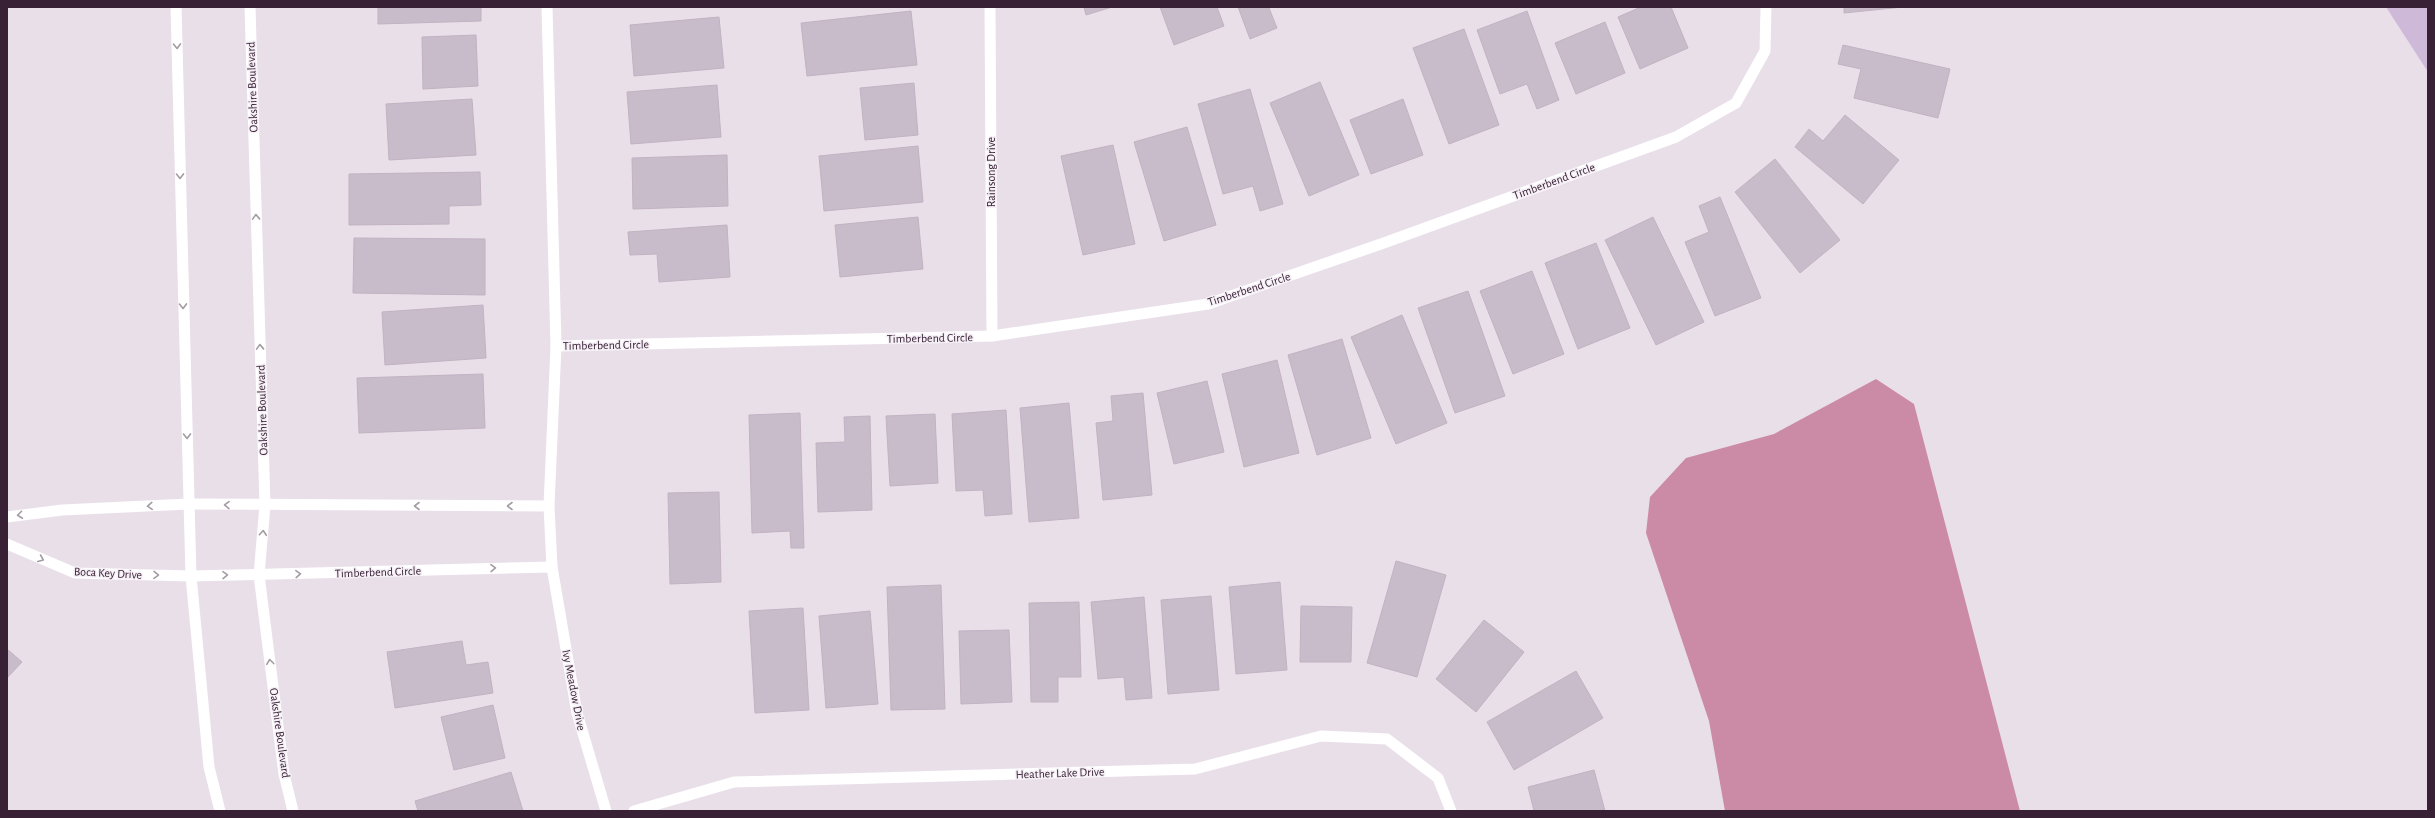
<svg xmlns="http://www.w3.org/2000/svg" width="2435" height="818" font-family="'Alegreya Sans',sans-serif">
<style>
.green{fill:#cfb9d9}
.water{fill:#cb8aa6}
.building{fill:#c9bcca;stroke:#c2b2c2}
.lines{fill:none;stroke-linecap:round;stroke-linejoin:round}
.service{stroke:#fff;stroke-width:11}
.minor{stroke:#fff;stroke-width:11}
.tertiary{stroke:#fff;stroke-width:11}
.oneway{stroke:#a59ba4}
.labels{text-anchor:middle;stroke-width:3;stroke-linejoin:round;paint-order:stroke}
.street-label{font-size:12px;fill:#382135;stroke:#f5eff6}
</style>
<rect width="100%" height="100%" fill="#e9dfe9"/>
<!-- green -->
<path class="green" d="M 2386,7 L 2428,7 L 2428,72 Z"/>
<!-- water -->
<path class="water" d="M 1876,379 L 1914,404 L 2020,811 L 1725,811 L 1709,721 L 1646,533 L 1650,497 L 1686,458 L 1774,434 Z"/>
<!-- building -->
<g class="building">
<path d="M 378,7 L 481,7 L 481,21 L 378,24 Z"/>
<path d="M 1084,7 L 1112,7 L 1086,15 Z"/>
<path d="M 1160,7 L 1217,7 L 1224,26 L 1174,45 Z"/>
<path d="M 1238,7 L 1271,7 L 1269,8 L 1277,28 L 1250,39 Z"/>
<path d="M 1641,7 L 1671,7 L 1688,48 L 1640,69 L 1618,17 Z"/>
<path d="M 1844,7 L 1903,7 L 1844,13 Z"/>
<path d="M 911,11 L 917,65 L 807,76 L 801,23 Z"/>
<path d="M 1527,11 L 1559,100 L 1537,109 L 1527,84 L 1500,94 L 1477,30 Z"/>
<path d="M 719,17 L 724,68 L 634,76 L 630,25 Z"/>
<path d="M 1605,22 L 1625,73 L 1576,94 L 1555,43 Z"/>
<path d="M 1464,29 L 1499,125 L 1449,144 L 1413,48 Z"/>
<path d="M 476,35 L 478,86 L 423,89 L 422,37 Z"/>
<path d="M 1843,45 L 1950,69 L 1938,118 L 1854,98 L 1861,69 L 1838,64 Z"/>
<path d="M 1320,82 L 1359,175 L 1309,196 L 1270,103 Z"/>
<path d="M 914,83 L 918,135 L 865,140 L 860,88 Z"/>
<path d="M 717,85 L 721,137 L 631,144 L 627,92 Z"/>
<path d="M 1250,89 L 1283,204 L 1260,211 L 1253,186 L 1223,194 L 1198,104 Z"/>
<path d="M 472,99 L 476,155 L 389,160 L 386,104 Z"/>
<path d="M 1403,99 L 1423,155 L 1371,174 L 1350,120 Z"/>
<path d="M 1845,115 L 1899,160 L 1863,204 L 1795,147 L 1809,129 L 1823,141 Z"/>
<path d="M 1187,127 L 1216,225 L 1164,241 L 1134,142 Z"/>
<path d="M 1113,145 L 1135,244 L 1083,255 L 1061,156 Z"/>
<path d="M 918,146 L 923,202 L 824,211 L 819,156 Z"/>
<path d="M 727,155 L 728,206 L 633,209 L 632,158 Z"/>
<path d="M 1775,159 L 1840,240 L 1800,273 L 1735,192 Z"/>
<path d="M 480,172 L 481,205 L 449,206 L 449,224 L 349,225 L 349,174 Z"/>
<path d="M 1720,197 L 1761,298 L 1715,316 L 1685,242 L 1709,232 L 1699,206 Z"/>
<path d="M 918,217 L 923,269 L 840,277 L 835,225 Z"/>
<path d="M 1653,217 L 1704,322 L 1656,345 L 1605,240 Z"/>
<path d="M 727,225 L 730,277 L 659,282 L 657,254 L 630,255 L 628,232 Z"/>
<path d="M 354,238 L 485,239 L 485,295 L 353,293 Z"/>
<path d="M 1596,243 L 1630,328 L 1578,349 L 1545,263 Z"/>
<path d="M 1532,271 L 1564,354 L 1513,374 L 1480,291 Z"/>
<path d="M 1468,291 L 1505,396 L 1455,413 L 1418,308 Z"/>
<path d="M 483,305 L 486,358 L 385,365 L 382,312 Z"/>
<path d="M 1402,315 L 1447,423 L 1396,444 L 1351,337 Z"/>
<path d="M 1342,339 L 1371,438 L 1317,455 L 1288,355 Z"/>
<path d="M 1277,360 L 1299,453 L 1244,467 L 1222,374 Z"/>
<path d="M 483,374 L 485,428 L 359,433 L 357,378 Z"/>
<path d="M 1207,381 L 1224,452 L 1174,464 L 1157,393 Z"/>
<path d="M 1143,393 L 1152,495 L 1103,500 L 1096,423 L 1113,421 L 1111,396 Z"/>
<path d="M 1069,403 L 1079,518 L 1029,522 L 1020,408 Z"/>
<path d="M 1006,410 L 1012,514 L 985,516 L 983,490 L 956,491 L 952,414 Z"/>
<path d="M 800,413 L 804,548 L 791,548 L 790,531 L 752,533 L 749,415 Z"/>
<path d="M 935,414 L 938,483 L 890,486 L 886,416 Z"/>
<path d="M 870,416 L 872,510 L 818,512 L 816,443 L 845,442 L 844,417 Z"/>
<path d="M 719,492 L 721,582 L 670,584 L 668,493 Z"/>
<path d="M 1396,561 L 1446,575 L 1417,677 L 1367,663 Z"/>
<path d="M 1280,582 L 1287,670 L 1236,674 L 1229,587 Z"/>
<path d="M 941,585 L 945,709 L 891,710 L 887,587 Z"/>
<path d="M 1211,596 L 1219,690 L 1168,694 L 1161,600 Z"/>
<path d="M 1144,597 L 1152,698 L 1126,700 L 1124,677 L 1098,679 L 1091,602 Z"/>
<path d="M 1079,602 L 1081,677 L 1058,677 L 1058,702 L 1031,702 L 1029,603 Z"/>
<path d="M 1301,606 L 1352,607 L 1351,662 L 1300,662 Z"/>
<path d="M 803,608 L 809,710 L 755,713 L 749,611 Z"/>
<path d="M 870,611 L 878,704 L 826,708 L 819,616 Z"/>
<path d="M 1484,620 L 1524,652 L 1476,712 L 1436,679 Z"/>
<path d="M 1009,630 L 1012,702 L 961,704 L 959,631 Z"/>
<path d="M 462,641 L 466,665 L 488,662 L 493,693 L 395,708 L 387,652 Z"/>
<path d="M 7,649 L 22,662 L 7,678 Z"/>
<path d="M 1576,671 L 1603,718 L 1514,770 L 1487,722 Z"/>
<path d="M 493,705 L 505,758 L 454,770 L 441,717 Z"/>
<path d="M 1594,770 L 1605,811 L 1534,811 L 1528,787 Z"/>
<path d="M 511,772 L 523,811 L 418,811 L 415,801 Z"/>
</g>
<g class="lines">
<!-- service -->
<g class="service">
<path d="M 7,517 L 62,510 L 189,504"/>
<path d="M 7,544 L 75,573 L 191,576"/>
</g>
<!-- minor -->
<g class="minor">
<path d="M 547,7 L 556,346 L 549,506 L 552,567 L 577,713 L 606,811"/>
<path d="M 990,7 L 992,336"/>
<path d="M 556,346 L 992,336 L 1208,304 L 1381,244 L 1676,137 L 1736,103 L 1765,51 L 1766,7"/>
<path d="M 189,504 L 549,506"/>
<path d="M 191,576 L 552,567"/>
<path d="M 634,811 L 734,782 L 1195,769 L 1321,736 L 1387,739 L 1438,778 L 1451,811"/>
</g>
<!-- tertiary -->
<g class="tertiary">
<path d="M 176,7 L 191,576 L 209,767 L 220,811"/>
<path d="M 250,7 L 265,505 L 259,575 L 284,774 L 293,811"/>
</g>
</g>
<!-- one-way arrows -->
<defs><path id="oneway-chevron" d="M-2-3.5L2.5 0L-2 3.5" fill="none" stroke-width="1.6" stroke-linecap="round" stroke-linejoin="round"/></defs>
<g class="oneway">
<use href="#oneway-chevron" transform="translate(177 46) rotate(89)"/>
<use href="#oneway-chevron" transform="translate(180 176) rotate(89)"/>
<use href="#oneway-chevron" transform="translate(256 217) rotate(-92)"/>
<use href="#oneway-chevron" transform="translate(183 306) rotate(89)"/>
<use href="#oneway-chevron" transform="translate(260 347) rotate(-92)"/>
<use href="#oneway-chevron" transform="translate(187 436) rotate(89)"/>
<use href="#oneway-chevron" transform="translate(227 505) rotate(-179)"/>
<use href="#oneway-chevron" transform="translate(150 506) rotate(177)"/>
<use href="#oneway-chevron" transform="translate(417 506) rotate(-180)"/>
<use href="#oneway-chevron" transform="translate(510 506) rotate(-180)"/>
<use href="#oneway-chevron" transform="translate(20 515) rotate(173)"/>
<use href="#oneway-chevron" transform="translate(263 533) rotate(-85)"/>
<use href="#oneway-chevron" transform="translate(41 559) rotate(23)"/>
<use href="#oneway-chevron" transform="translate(493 568) rotate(-1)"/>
<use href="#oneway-chevron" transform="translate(298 574) rotate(-2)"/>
<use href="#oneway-chevron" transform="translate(156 575) rotate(1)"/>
<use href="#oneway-chevron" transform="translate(225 575) rotate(-1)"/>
<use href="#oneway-chevron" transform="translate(270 662) rotate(-97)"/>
</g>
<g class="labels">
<!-- street labels -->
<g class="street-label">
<text transform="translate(252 87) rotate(-92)" y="4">Oakshire Boulevard</text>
<text transform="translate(991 172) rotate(-90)" y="4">Rainsong Drive</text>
<text transform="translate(1554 181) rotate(-20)" y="4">Timberbend Circle</text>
<text transform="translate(1249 289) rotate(-18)" y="4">Timberbend Circle</text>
<text transform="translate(930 338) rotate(-1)" y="4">Timberbend Circle</text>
<text transform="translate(606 345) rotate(-1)" y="4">Timberbend Circle</text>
<text transform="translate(262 410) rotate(-92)" y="4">Oakshire Boulevard</text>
<text transform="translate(378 572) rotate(-2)" y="4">Timberbend Circle</text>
<text transform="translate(108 573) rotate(3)" y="4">Boca Key Drive</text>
<text transform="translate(574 690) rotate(79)" y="4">Ivy Meadow Drive</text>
<text transform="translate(280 733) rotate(82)" y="4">Oakshire Boulevard</text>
<text transform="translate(1060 773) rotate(-2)" y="4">Heather Lake Drive</text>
</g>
</g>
<!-- border -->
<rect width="2435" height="818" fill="none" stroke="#382135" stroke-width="16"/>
</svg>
